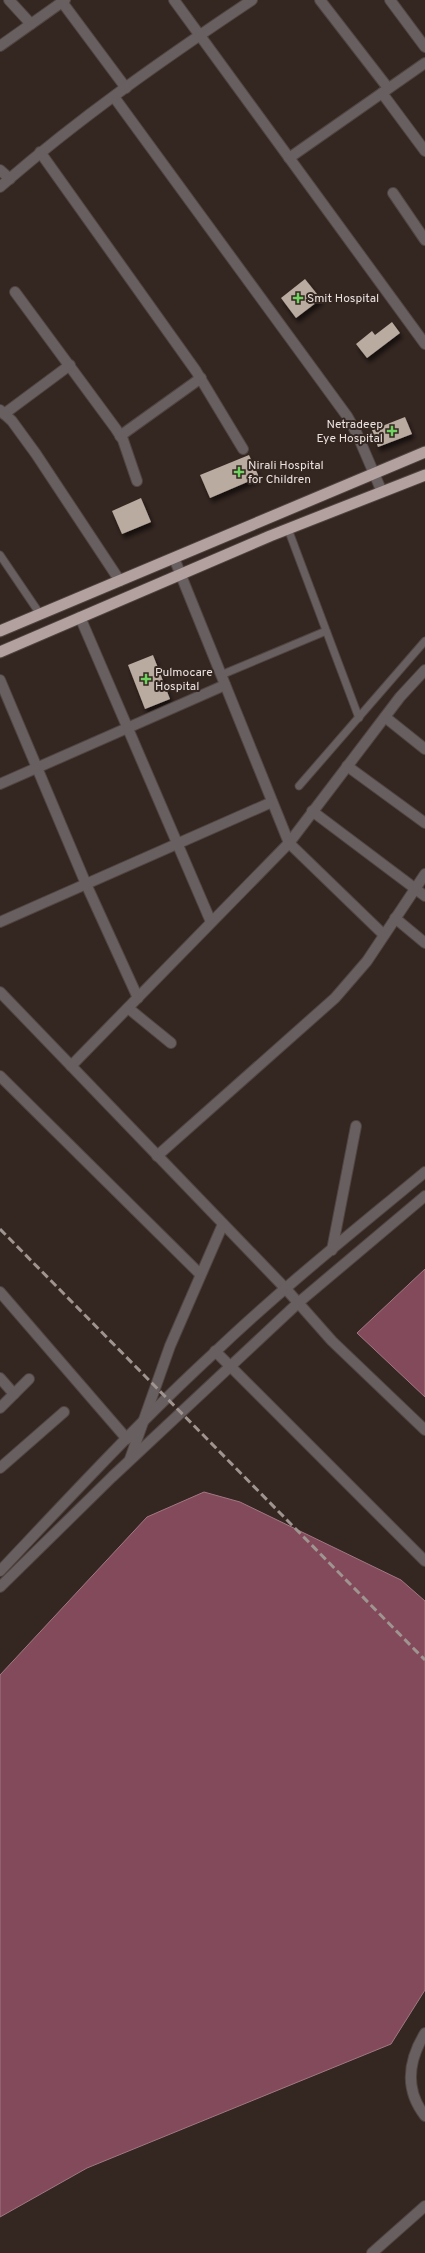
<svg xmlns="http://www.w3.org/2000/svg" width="425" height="2253" font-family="Overpass,sans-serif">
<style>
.water{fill:#824a5b;stroke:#a27883}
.building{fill:#baaba0;filter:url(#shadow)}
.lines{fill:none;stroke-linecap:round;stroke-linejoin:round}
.service-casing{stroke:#514440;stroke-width:9}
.minor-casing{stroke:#514440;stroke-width:12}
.tertiary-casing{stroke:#514440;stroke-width:12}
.trunk-casing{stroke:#514440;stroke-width:13}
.service{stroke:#686060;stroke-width:7}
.minor{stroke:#686060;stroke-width:10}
.tertiary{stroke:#686060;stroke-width:10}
.trunk{stroke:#b3a1a0;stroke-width:11}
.rail{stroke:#9f9490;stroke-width:3;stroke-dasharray:8 4;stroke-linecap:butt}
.poi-dot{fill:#6fd35f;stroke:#342621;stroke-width:1.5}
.labels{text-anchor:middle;stroke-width:4;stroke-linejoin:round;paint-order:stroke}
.poi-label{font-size:12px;fill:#ece3e0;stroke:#342621;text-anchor:start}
</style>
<defs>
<filter id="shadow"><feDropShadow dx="2.5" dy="4.5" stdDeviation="2" flood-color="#0009"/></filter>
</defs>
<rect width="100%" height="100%" fill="#342621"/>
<!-- water -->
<g class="water">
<path d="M 425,1269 L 425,1397 L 357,1333 Z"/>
<path d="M 204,1492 L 240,1502 L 401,1580 L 425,1601 L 425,1990 L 391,2044 L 87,2168 L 0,2217 L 0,1675 L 147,1517 Z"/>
</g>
<!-- building -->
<g class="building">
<path d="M 305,279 L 321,299 L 296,318 L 281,298 Z"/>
<path d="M 392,322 L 400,333 L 367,358 L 356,344 L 372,331 L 375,335 Z"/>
<path d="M 405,417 L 412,434 L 378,447 L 372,430 Z"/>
<path d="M 249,455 L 259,477 L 210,498 L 200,475 Z"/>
<path d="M 141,498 L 151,522 L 122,534 L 112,511 Z"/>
<path d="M 153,655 L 170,699 L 145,709 L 128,665 Z"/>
</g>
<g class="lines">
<!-- service casing -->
<g class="service-casing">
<g id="service">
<path d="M 288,529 L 359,718"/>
<path d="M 0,555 L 40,614"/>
<path d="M 221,675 L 326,631"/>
<path d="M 299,786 L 425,641"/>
</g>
</g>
<!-- minor casing -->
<g class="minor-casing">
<g id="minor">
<path d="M 9,0 L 31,24"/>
<path d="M 320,0 L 388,88"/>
<path d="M 390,0 L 425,47"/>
<path d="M 62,2 L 126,88"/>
<path d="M 0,46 L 65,0"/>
<path d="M 382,93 L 425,151"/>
<path d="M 114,97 L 347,416 L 357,434 L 382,492"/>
<path d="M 40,152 L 196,371 L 243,449"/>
<path d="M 289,158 L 425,63"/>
<path d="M 0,170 L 10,179"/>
<path d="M 393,193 L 425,240"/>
<path d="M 15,292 L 116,429 L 123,440 L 137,481"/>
<path d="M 0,410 L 12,421 L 36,454 L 120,581"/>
<path d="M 4,414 L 70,365"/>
<path d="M 120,436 L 201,378"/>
<path d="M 174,558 L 289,843 L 384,935"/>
<path d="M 80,617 L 211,922"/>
<path d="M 0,680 L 86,884 L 138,998"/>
<path d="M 385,717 L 425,749"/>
<path d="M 347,766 L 425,823"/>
<path d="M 0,784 L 225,685"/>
<path d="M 312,811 L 425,896"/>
<path d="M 395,918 L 425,943"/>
<path d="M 0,922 L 272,802"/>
<path d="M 128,1008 L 171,1043"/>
<path d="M 71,1066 L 289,843 L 400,697 L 425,670"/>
<path d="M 0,1076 L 200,1274"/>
<path d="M 157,1156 L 335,998 L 367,961 L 425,874"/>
<path d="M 332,1250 L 356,1126"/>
<path d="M 0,1292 L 127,1439"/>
<path d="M 0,1378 L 14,1394"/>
<path d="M 0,1408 L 29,1379"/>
<path d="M 130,1459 L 170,1346 L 223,1224"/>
<path d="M 0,1468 L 64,1412"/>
<path d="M 372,2253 L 425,2206"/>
</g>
</g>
<!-- tertiary casing -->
<g class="tertiary-casing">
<g id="tertiary">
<path d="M 174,0 L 425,344"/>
<path d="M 0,187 C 79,118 165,58 252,0"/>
<path d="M 0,992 L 286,1289 L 332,1341 L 425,1430"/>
<path d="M 215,1351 L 425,1561"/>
<path d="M 0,1571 C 70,1497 139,1422 214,1353 C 281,1289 354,1231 425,1172"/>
<path d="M 0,1587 L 112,1477 L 298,1303 L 425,1196"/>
<path d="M 425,2033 C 408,2061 404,2089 425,2116"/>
</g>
</g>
<!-- trunk casing -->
<g class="trunk-casing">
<g id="trunk">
<path d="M 0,631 L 425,452"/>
<path d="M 0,652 L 270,536 L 425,475"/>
</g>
</g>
<!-- service -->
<use href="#service" class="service"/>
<!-- minor -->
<use href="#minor" class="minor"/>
<!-- tertiary -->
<use href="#tertiary" class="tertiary"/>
<!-- trunk -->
<use href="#trunk" class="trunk"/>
<!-- rail -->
<path class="rail" d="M 0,1229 L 425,1660"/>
</g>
<!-- markers -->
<g class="poi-dot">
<path d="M296 292h4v4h4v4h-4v4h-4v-4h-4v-4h4z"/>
<path d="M390 425h4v4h4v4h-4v4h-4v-4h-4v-4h4z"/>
<path d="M237 466h4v4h4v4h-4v4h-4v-4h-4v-4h4z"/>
<path d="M144 673h4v4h4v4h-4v4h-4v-4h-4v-4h4z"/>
</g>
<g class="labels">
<!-- poi labels -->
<g class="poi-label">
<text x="307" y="302">Smit Hospital</text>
<text x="383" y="428" text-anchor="end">Netradeep<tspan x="383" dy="14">Eye Hospital</tspan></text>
<text x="248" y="469">Nirali Hospital<tspan x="248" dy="14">for Children</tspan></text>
<text x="155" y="676">Pulmocare<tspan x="155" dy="14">Hospital</tspan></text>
</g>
</g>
</svg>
